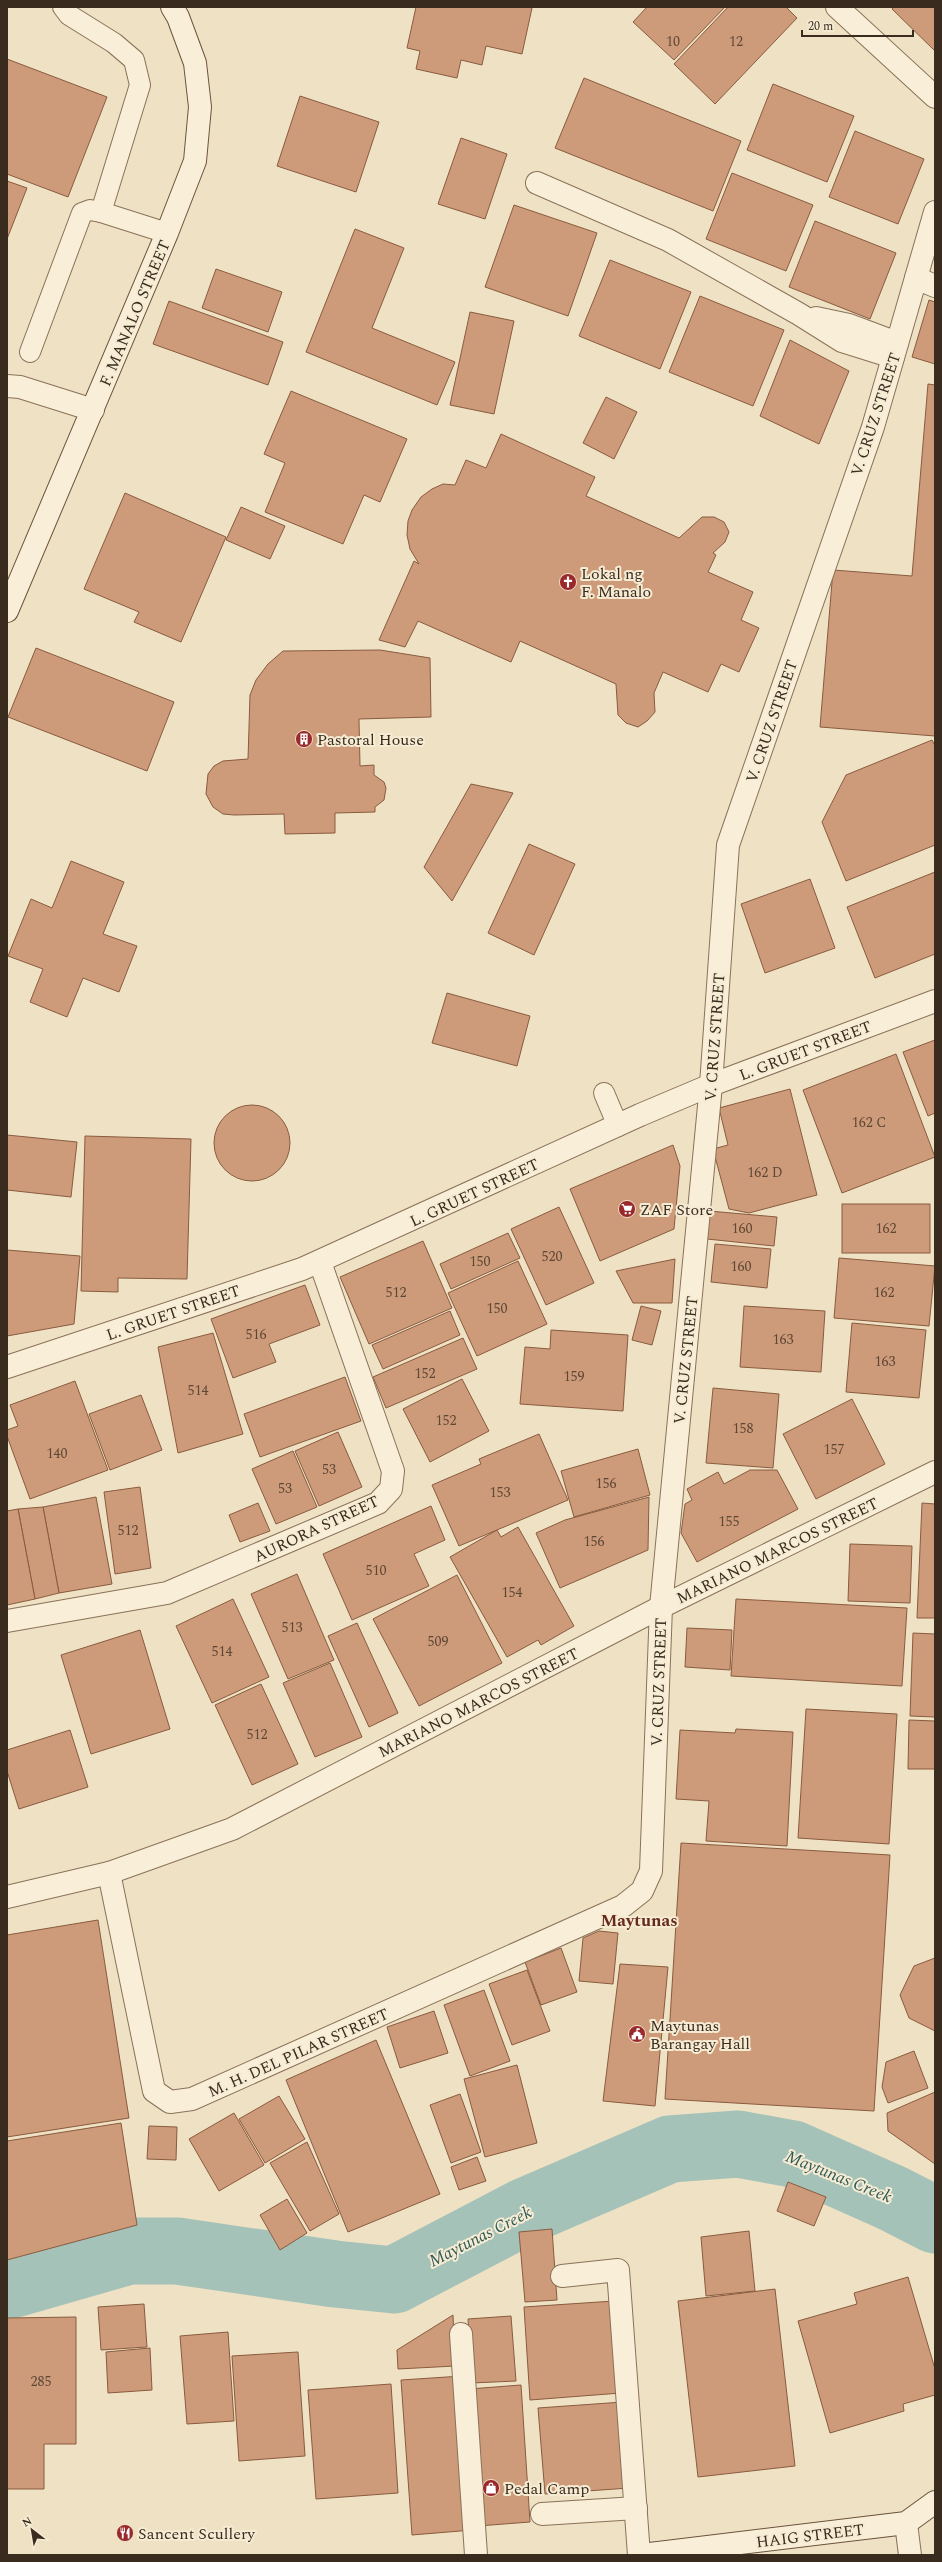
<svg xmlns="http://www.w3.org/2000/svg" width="942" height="2562" font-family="Spectral,serif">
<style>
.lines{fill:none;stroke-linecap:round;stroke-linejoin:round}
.river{stroke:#a5c2b9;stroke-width:67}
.building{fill:#cd9b79;stroke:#895b3f}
.lane-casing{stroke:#89725a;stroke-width:22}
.street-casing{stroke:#89725a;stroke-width:24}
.secondary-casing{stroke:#6b533d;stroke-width:24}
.lane{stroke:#f9eed7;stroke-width:20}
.street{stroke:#f9eed7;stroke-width:22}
.secondary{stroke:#f9eed7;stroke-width:22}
.labels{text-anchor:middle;stroke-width:4;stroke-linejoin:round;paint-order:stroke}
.number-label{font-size:14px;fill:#5e4735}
.street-label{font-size:16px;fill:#392b1e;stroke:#f6ebd3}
.poi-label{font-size:16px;fill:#392b1e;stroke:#f6ebd3;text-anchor:start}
.neighbourhood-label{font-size:17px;font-weight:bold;fill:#662b1d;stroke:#f6ebd3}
.water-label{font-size:17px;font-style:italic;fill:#2d5956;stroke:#f6ebd3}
</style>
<rect width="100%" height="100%" fill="#efe1c3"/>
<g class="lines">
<!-- river -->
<path class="river" d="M 7,2286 L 129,2251 L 177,2251 L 335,2274 L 394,2280 L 526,2211 L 670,2149 L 738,2144 L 793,2154 L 892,2198 L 935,2220"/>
</g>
<!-- building -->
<g class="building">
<path d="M 416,7 L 529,7 L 532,8 L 522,54 L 486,46 L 482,65 L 461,60 L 457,78 L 416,69 L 420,51 L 407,48 Z"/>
<path d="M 647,7 L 725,7 L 674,60 L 633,22 Z"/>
<path d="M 728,7 L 786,7 L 797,18 L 715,104 L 674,64 Z"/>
<path d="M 894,7 L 935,7 L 935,51 L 892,9 Z"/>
<path d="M 7,59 L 107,97 L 68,197 L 7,174 Z"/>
<path d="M 584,78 L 741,141 L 713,211 L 555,148 Z"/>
<path d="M 773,84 L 854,116 L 827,182 L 747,150 Z"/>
<path d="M 300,96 L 379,122 L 356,192 L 277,166 Z"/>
<path d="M 855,131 L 924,159 L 898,224 L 829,197 Z"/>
<path d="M 461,138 L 507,154 L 485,219 L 438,204 Z"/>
<path d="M 732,173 L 813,205 L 786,271 L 706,239 Z"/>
<path d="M 7,181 L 27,188 L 7,239 Z"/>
<path d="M 514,205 L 597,233 L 568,316 L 485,287 Z"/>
<path d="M 815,221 L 896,253 L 870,319 L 789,287 Z"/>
<path d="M 355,229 L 404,248 L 372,328 L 455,362 L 437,405 L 306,352 Z"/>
<path d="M 610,260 L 691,292 L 660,369 L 579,336 Z"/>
<path d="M 216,269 L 282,292 L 268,332 L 202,308 Z"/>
<path d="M 700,296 L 784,330 L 753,406 L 669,372 Z"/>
<path d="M 929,300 L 935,302 L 935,364 L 912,357 Z"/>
<path d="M 169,301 L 283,342 L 268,385 L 153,344 Z"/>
<path d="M 470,312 L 514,321 L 494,414 L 450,405 Z"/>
<path d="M 790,340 L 849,371 L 819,444 L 760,416 Z"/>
<path d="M 928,384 L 935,385 L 935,736 L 820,727 L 833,570 L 912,576 Z"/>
<path d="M 291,391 L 407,439 L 380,502 L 364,495 L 343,544 L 265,512 L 285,463 L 264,454 Z"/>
<path d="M 606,397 L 637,412 L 614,459 L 583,443 Z"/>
<path d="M 501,434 L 595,477 L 586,496 L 679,538 L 702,517 L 714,517 L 724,522 L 729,532 L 725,542 L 713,553 L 716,555 L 708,572 L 753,592 L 741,620 L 759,628 L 739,672 L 721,664 L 708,692 L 663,672 L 654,693 L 655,712 L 647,721 L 638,727 L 626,723 L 618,715 L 616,684 L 520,641 L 511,662 L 418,621 L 405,647 L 379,640 L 414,561 L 419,564 L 410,549 L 407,535 L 408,521 L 412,510 L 421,497 L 432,489 L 443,484 L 455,485 L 466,460 L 486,468 Z"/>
<path d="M 125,493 L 226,537 L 181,642 L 134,622 L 139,612 L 84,589 Z"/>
<path d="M 241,507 L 285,526 L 270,559 L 226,540 Z"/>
<path d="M 36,648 L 174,702 L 147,771 L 8,717 Z"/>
<path d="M 380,650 L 430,658 L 431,717 L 359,719 L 360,766 L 374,765 L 374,775 L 384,782 L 386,788 L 384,800 L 375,807 L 375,812 L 335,813 L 335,833 L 285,834 L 284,814 L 234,815 L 223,814 L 213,807 L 206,794 L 208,774 L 214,766 L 223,761 L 248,759 L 250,695 L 256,680 L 268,664 L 283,651 Z"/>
<path d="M 932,740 L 935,746 L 935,845 L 846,881 L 822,822 L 846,775 Z"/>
<path d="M 471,784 L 513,793 L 452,901 L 424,867 Z"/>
<path d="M 529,844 L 575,864 L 534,955 L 488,933 Z"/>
<path d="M 71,861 L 124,882 L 103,934 L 137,946 L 119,992 L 83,978 L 67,1017 L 30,1002 L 43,969 L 8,956 L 31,899 L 52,908 Z"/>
<path d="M 935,872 L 935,954 L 875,978 L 847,907 Z"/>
<path d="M 810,879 L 835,948 L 765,973 L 741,904 Z"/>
<path d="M 447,993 L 530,1016 L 517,1066 L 432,1043 Z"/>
<path d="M 935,1040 L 935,1113 L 928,1116 L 903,1052 Z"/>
<path d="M 896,1054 L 935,1157 L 842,1193 L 803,1090 Z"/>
<path d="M 790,1089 L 817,1195 L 749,1213 L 729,1209 L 713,1149 L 728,1145 L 719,1108 Z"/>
<circle cx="252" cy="1143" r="38"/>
<path d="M 7,1135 L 77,1142 L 71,1197 L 7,1190 Z"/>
<path d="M 85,1136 L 191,1139 L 187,1279 L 118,1278 L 118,1292 L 81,1291 Z"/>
<path d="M 673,1145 L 680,1166 L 674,1229 L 600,1261 L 570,1189 Z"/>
<rect x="842" y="1204" width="88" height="49"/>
<path d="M 559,1207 L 594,1283 L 546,1305 L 511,1229 Z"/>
<path d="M 709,1211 L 777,1217 L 774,1246 L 707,1239 Z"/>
<path d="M 508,1233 L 520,1258 L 451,1289 L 440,1264 Z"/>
<path d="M 423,1241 L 452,1308 L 369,1344 L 340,1277 Z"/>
<path d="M 715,1244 L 771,1249 L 767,1288 L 711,1282 Z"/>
<path d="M 7,1250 L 80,1256 L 74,1324 L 7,1336 Z"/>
<path d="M 839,1258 L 935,1266 L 929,1326 L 834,1318 Z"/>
<path d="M 675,1259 L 672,1303 L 633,1303 L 616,1271 Z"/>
<path d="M 518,1261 L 547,1324 L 477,1356 L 448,1293 Z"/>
<path d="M 305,1285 L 320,1325 L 269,1344 L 276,1362 L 233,1378 L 211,1319 Z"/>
<path d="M 641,1306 L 661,1311 L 652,1345 L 632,1340 Z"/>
<path d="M 744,1306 L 825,1311 L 821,1372 L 740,1367 Z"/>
<path d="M 450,1311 L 460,1335 L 383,1369 L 372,1345 Z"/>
<path d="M 852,1323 L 926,1330 L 919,1398 L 846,1392 Z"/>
<path d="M 551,1330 L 628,1335 L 623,1411 L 520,1404 L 525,1347 L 550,1349 Z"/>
<path d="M 213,1333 L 243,1434 L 178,1453 L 158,1347 Z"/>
<path d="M 463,1338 L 477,1369 L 386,1408 L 373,1377 Z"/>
<path d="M 345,1377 L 361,1421 L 260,1457 L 244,1414 Z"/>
<path d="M 462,1379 L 489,1431 L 430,1462 L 403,1409 Z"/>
<path d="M 75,1381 L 108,1470 L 30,1499 L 7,1436 L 7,1430 L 18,1426 L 10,1405 Z"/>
<path d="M 713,1388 L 779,1394 L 773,1468 L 706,1463 Z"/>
<path d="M 141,1395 L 162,1450 L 110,1470 L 89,1414 Z"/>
<path d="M 852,1399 L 885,1464 L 816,1499 L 783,1434 Z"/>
<path d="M 338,1432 L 362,1487 L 319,1506 L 295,1451 Z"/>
<path d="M 539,1434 L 568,1500 L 459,1546 L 432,1485 L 481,1464 L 479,1459 Z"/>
<path d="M 638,1449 L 650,1495 L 574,1517 L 561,1471 Z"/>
<path d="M 293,1451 L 317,1507 L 276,1524 L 252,1469 Z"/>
<path d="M 750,1470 L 777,1470 L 798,1509 L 697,1562 L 681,1533 L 685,1504 L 692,1500 L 687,1489 L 718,1472 L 724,1484 Z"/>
<path d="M 140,1487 L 151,1568 L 115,1574 L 104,1492 Z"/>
<path d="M 96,1497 L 112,1584 L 59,1593 L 43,1507 Z"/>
<path d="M 649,1497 L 648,1550 L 560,1588 L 536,1533 L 565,1520 Z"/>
<path d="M 258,1503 L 270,1531 L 240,1542 L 229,1515 Z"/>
<path d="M 922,1503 L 935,1504 L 935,1618 L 917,1618 Z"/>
<path d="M 431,1506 L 445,1540 L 414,1554 L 429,1586 L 352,1620 L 323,1554 Z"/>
<path d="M 43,1507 L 59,1593 L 35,1599 L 18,1509 Z"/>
<path d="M 18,1509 L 35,1599 L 7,1605 L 7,1511 Z"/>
<path d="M 518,1527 L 574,1626 L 541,1645 L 538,1640 L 507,1657 L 450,1557 L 497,1530 L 501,1537 Z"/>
<path d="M 850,1544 L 912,1546 L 910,1603 L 848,1601 Z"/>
<path d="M 297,1574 L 334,1660 L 288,1679 L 251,1594 Z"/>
<path d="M 457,1575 L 502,1663 L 419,1706 L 373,1619 Z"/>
<path d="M 233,1599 L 269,1677 L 212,1703 L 176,1626 Z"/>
<path d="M 736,1599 L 907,1608 L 902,1686 L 731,1676 Z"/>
<path d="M 357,1623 L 398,1713 L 369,1727 L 328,1636 Z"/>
<path d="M 687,1628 L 732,1630 L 730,1670 L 685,1667 Z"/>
<path d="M 140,1630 L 170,1729 L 91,1754 L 61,1655 Z"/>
<path d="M 913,1633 L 935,1634 L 935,1717 L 910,1716 Z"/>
<path d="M 330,1663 L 362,1737 L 315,1757 L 283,1683 Z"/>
<path d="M 261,1684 L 298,1764 L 252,1785 L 215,1705 Z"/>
<path d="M 806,1709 L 897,1714 L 889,1844 L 798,1838 Z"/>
<path d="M 909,1720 L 935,1721 L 935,1769 L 908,1769 Z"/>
<path d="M 736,1729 L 793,1732 L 787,1846 L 706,1841 L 709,1801 L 676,1799 L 680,1730 L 735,1733 Z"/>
<path d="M 70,1730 L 88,1787 L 19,1809 L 7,1771 L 7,1750 Z"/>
<path d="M 681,1843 L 890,1855 L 874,2111 L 665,2099 Z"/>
<path d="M 98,1920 L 129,2118 L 7,2137 L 7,1935 Z"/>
<path d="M 599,1931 L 618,1933 L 613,1984 L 579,1981 L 583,1938 Z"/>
<path d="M 561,1948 L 577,1992 L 541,2005 L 525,1962 Z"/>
<path d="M 935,1958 L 935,2031 L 909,2018 L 900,1995 L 914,1966 Z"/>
<path d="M 620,1964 L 668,1967 L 655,2106 L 603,2101 Z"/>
<path d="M 527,1970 L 550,2031 L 512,2045 L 489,1984 Z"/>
<path d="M 484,1990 L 510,2061 L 470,2076 L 444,2005 Z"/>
<path d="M 434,2011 L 448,2053 L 400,2068 L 387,2027 Z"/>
<path d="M 376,2040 L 440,2194 L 348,2232 L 286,2080 Z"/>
<path d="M 914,2051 L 928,2088 L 888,2103 L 882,2087 L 886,2062 Z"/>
<path d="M 517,2065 L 537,2143 L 485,2157 L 464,2079 Z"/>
<path d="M 935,2092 L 935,2164 L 888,2131 L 887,2113 Z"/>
<path d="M 460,2094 L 481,2152 L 451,2163 L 430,2105 Z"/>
<path d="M 279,2096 L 305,2139 L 265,2163 L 239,2119 Z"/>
<path d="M 234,2113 L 264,2165 L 219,2191 L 189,2139 Z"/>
<path d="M 121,2123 L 137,2225 L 7,2260 L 7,2141 Z"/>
<path d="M 149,2126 L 177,2127 L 176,2160 L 147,2159 Z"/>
<path d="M 307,2142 L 339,2214 L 310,2231 L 270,2163 Z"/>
<path d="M 477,2157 L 486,2181 L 459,2190 L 451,2167 Z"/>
<path d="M 788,2182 L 826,2197 L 814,2226 L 777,2211 Z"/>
<path d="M 287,2199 L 307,2233 L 280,2250 L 260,2215 Z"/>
<path d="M 552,2229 L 557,2300 L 525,2302 L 519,2232 Z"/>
<path d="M 749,2231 L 755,2291 L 706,2296 L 701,2237 Z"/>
<path d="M 908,2277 L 935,2369 L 935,2395 L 903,2404 L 904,2411 L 830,2433 L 798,2321 L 857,2304 L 854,2293 Z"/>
<path d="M 775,2289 L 795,2466 L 698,2477 L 678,2301 Z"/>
<path d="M 614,2301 L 621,2393 L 530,2400 L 524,2307 Z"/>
<path d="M 144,2304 L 147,2347 L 101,2350 L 98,2307 Z"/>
<path d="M 453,2315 L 455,2366 L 398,2369 L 397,2350 Z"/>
<path d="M 511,2316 L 516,2381 L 472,2383 L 468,2319 Z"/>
<path d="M 76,2317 L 76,2444 L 44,2444 L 44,2489 L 7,2489 L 7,2318 Z"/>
<path d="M 228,2332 L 234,2421 L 187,2424 L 180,2336 Z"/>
<path d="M 150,2348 L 152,2390 L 108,2393 L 106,2352 Z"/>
<path d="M 298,2352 L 305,2456 L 239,2461 L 232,2356 Z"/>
<path d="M 462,2376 L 472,2530 L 412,2535 L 401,2380 Z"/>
<path d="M 391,2384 L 398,2493 L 316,2499 L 308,2390 Z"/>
<path d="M 521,2385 L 530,2522 L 478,2526 L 469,2389 Z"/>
<path d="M 623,2402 L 629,2488 L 545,2494 L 538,2408 Z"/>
</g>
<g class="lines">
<!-- lane casing -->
<g class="lane-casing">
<g id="lane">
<path d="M 63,7 L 69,15 L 114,43 L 134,60 L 140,85 L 101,212"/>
<path d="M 30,352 L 82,213 L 90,210 L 101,212 L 167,233"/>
<path d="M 604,1093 L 618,1126"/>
</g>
</g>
<!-- street casing -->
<g class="street-casing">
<g id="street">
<path d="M 837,7 L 935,97"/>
<path d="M 537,183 L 668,240 L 799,314 L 842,341 L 893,357"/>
<path d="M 916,278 L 935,286"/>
<path d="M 816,318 L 849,325 L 897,343"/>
<path d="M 7,386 L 20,387 L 93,410"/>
<path d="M 7,1367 L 302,1269 L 640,1115 L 711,1085 L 935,1001"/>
<path d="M 7,1621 L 167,1593 L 378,1503 L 391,1489 L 393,1471 L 320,1262"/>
<path d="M 109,1873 L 154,2091 L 170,2102 L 192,2099 L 623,1906 L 642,1891 L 651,1871 L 661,1607 L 711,1085 L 728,845 L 873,427 L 935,212"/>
<path d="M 7,1897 L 109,1873 L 232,1829 L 661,1607 L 935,1472"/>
<path d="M 562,2276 L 618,2270 L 639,2555"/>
<path d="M 461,2334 L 476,2555"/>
<path d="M 542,2514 L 636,2508"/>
<path d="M 906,2523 L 910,2555"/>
</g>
</g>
<!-- secondary casing -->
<g class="secondary-casing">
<g id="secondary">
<path d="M 7,611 L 167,233 L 195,161 L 200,107 L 195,63 L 178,17 L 172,7"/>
<path d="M 641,2555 L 906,2523 L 935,2502"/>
</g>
</g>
<!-- lane -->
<use href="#lane" class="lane"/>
<!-- street -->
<use href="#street" class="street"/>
<!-- secondary -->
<use href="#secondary" class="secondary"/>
</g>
<!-- icons -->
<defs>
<g id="church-disc" transform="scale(0.9)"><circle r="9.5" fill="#99292b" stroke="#f6ebd3"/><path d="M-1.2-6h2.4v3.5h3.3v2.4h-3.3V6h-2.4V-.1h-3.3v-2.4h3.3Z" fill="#fff"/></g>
<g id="building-disc" transform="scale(0.9)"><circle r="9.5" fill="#99292b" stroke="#f6ebd3"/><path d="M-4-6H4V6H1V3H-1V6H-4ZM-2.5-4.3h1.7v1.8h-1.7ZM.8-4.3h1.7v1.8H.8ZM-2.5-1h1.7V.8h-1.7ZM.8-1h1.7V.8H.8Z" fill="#fff"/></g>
<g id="supermarket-disc" transform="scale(0.9)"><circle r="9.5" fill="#99292b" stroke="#f6ebd3"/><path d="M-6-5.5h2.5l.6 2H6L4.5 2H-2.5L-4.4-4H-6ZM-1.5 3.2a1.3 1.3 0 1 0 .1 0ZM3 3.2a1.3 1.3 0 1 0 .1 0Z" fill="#fff"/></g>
<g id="civic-disc" transform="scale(0.9)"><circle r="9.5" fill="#99292b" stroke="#f6ebd3"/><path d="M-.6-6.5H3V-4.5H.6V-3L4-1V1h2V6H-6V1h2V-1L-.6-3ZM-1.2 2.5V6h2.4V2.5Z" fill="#fff"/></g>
<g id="shop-disc" transform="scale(0.9)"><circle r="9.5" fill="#99292b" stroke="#f6ebd3"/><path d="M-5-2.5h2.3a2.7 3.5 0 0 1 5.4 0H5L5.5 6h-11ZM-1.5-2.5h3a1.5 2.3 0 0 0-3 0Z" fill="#fff"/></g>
<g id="restaurant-disc" transform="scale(0.9)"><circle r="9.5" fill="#99292b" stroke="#f6ebd3"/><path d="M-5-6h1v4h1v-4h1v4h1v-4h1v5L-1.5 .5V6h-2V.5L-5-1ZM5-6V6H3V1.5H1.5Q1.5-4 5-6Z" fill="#fff"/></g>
</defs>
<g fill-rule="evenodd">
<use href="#church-disc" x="568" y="582"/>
<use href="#building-disc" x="304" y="739"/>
<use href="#supermarket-disc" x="627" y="1209"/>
<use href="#civic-disc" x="637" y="2034"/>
<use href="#shop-disc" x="491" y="2488"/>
<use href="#restaurant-disc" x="125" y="2533"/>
</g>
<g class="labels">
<!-- number labels -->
<g class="number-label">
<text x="673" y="46">10</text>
<text x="736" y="46">12</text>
<text x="869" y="1127">162 C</text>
<text x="765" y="1177">162 D</text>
<text x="742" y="1233">160</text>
<text x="886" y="1233">162</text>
<text x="552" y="1261">520</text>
<text x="480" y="1266">150</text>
<text x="741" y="1271">160</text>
<text x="396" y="1297">512</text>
<text x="884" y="1297">162</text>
<text x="497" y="1313">150</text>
<text x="256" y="1339">516</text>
<text x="783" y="1344">163</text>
<text x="885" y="1366">163</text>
<text x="425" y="1378">152</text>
<text x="574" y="1381">159</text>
<text x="198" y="1395">514</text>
<text x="446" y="1425">152</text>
<text x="743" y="1433">158</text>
<text x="834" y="1454">157</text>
<text x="57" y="1458">140</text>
<text x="329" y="1474">53</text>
<text x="606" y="1488">156</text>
<text x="285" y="1493">53</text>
<text x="500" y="1497">153</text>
<text x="729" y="1526">155</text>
<text x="128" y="1535">512</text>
<text x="594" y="1546">156</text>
<text x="376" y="1575">510</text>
<text x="512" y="1597">154</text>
<text x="292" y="1632">513</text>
<text x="438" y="1646">509</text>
<text x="222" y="1656">514</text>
<text x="257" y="1739">512</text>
<text x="41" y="2386">285</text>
</g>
<!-- street labels -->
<g class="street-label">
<text transform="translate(134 313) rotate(-67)" y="6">F. MANALO STREET</text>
<text transform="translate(875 414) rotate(-72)" y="6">V. CRUZ STREET</text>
<text transform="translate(771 721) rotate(-71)" y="6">V. CRUZ STREET</text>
<text transform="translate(714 1037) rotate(-86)" y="6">V. CRUZ STREET</text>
<text transform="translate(805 1050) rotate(-21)" y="6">L. GRUET STREET</text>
<text transform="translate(474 1192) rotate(-25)" y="6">L. GRUET STREET</text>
<text transform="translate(173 1312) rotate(-19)" y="6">L. GRUET STREET</text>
<text transform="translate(685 1360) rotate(-84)" y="6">V. CRUZ STREET</text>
<text transform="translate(316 1528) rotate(-25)" y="6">AURORA STREET</text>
<text transform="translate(777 1550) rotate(-26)" y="6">MARIANO MARCOS STREET</text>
<text transform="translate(658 1682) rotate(-88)" y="6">V. CRUZ STREET</text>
<text transform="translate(478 1702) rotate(-27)" y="6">MARIANO MARCOS STREET</text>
<text transform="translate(298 2052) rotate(-24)" y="6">M. H. DEL PILAR STREET</text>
<text transform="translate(810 2535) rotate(-7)" y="6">HAIG STREET</text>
</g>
<!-- poi labels -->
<g class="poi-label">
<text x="581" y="579">Lokal ng<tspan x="581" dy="18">F. Manalo</tspan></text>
<text x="317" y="745">Pastoral House</text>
<text x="640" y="1215">ZAF Store</text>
<text x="650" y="2031">Maytunas<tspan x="650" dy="18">Barangay Hall</tspan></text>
<text x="504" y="2494">Pedal Camp</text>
<text x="138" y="2539">Sancent Scullery</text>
</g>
<!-- neighbourhood labels -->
<g class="neighbourhood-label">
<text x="639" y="1926">Maytunas</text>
</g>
<!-- water labels -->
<g class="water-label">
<text transform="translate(839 2176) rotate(22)" y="6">Maytunas Creek</text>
<text transform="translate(480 2236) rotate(-27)" y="6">Maytunas Creek</text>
</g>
</g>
<!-- border -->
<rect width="942" height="2562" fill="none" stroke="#392b1e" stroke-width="16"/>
<!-- north arrow -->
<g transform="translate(32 2530) rotate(329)" stroke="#f6ebd3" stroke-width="3" paint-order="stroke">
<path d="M0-3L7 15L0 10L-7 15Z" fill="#392b1e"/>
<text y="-6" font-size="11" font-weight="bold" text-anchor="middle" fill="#392b1e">N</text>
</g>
<!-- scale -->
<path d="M802 30v6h111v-6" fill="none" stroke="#392b1e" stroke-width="2"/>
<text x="808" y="30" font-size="12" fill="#392b1e" stroke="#f6ebd3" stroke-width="3" paint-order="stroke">20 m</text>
</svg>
